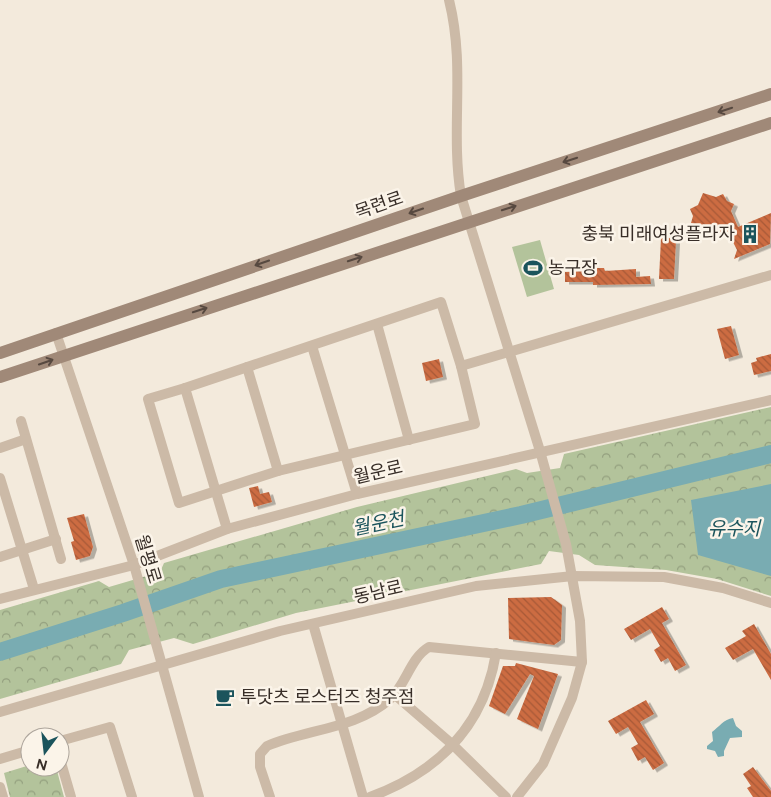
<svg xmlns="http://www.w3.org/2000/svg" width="771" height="797" font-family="Figtree,'Noto Sans KR',sans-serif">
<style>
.park{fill:url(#park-crowns)}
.pitch{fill:#b3c39b}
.water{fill:#79acb2}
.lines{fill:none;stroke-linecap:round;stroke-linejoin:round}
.river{stroke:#79acb2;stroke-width:18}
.building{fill:url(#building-back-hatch);filter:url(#shadow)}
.street{stroke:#ccbaa7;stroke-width:10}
.secondary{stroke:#a08978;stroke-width:12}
.oneway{stroke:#574940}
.labels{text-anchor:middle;stroke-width:5;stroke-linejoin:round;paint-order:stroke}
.street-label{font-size:18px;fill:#382e28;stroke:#fbf4e9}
.poi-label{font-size:18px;fill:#382e28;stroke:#fbf4e9;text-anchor:start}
.water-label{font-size:19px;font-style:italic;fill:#1b545c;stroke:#fbf4e9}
</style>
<defs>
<pattern id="park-crowns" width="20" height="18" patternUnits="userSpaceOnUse" patternTransform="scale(1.25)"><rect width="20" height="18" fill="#b3c39b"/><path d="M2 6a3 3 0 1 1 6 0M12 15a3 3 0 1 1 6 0" fill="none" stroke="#939f7e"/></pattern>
<pattern id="building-back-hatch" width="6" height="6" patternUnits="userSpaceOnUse" patternTransform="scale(1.25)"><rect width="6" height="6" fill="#cc6c42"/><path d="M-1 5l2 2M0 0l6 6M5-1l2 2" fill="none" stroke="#a75937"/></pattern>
<filter id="shadow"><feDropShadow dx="4" dy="2.5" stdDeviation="0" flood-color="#0004"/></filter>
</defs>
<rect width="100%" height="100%" fill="#f3eadc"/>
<!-- park -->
<g class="park">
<path d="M 771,407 L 771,596 L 717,579 L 666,570 L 595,565 L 579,555 L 549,551 L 541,564 L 296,613 L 193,644 L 174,638 L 129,650 L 121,664 L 0,699 L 0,610 L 99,581 L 109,587 L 160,572 L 164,563 L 357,507 L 516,469 L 527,473 L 560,468 L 564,454 Z"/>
<path d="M 30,765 L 56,767 L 64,797 L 10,797 L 4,773 Z"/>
</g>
<!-- pitch -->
<path class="pitch" d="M 540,240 L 554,289 L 527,297 L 512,247 Z"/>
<!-- water -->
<g class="water">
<path d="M 771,484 L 771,576 L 698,555 L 691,500 Z"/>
<path d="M 733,718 L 736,726 L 742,731 L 742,737 L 730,738 L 724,751 L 724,756 L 718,757 L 715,751 L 707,749 L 707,746 L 713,741 L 712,732 C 719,727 724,719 733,718 Z"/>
</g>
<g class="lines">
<!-- river -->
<path class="river" d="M 0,652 L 123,613 L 221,579 L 521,515 L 771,454"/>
</g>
<!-- building -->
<g class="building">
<path d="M 703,193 L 716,197 L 723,194 L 727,201 L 734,204 L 731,211 L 738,227 L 771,213 L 770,244 L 734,259 L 737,250 L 730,236 L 710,229 L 701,233 L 697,225 L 691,223 L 693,216 L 690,209 L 698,205 Z"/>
<path d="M 661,238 L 674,238 L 676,241 L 674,279 L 659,279 Z"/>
<path d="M 596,268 L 604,268 L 605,271 L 636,269 L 636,277 L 650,276 L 651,284 L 593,285 L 593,282 L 565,282 L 565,272 L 597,271 Z"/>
<path d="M 731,326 L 739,355 L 725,359 L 717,329 Z"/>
<path d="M 771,354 L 771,371 L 754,375 L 751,363 L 757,361 L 756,358 Z"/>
<path d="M 439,359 L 443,377 L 426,381 L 422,363 Z"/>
<path d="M 258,486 L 260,494 L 269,492 L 272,502 L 254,507 L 249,488 Z"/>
<path d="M 84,514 L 93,547 L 90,556 L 76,560 L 71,542 L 74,541 L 67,518 Z"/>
<path d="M 551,597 L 562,605 L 561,640 L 554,645 L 509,639 L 508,598 Z"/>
<path d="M 662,607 L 669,619 L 662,623 L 686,665 L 675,671 L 668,658 L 661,662 L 654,650 L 660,646 L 650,629 L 631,640 L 624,629 Z"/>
<path d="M 754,624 L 771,654 L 771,680 L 753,649 L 733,660 L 725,648 L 746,636 L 742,631 Z"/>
<path d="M 516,663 L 558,674 L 538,729 L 517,719 L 534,676 L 530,674 L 505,714 L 489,706 L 503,666 L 515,666 Z"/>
<path d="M 646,700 L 654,714 L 640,722 L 664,763 L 653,770 L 645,757 L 638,761 L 631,748 L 638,744 L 628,727 L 616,734 L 608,721 Z"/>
<path d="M 753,767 L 771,791 L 771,797 L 753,797 L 747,788 L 751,786 L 743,774 Z"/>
</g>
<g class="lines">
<!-- street -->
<g class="street">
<path d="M 449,0 C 466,68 450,129 461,196 L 540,451 L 566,544 L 580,621 L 582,662 L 572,698 L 543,764 L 517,797"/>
<path d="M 377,324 L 409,440"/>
<path d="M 56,333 L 134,565 L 199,797"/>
<path d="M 312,346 L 357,494"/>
<path d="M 247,367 L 278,471"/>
<path d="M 185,388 L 148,399 L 179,503 L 278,471 L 475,424 L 461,366"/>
<path d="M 21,421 L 61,559"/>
<path d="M 0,448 L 26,439"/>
<path d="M 0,478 L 34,589"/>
<path d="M 227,529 L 185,388 L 441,302 L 461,366 L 771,275"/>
<path d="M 0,557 L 56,539"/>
<path d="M 0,599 L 134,565 L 227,529 L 357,494 L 771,400"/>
<path d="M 313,624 L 363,797"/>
<path d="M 394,694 L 453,745 L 506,797"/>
<path d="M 0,712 L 280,631 L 476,586 L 573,576 L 664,577 L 723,588 L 771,603"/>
<path d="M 60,741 L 110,727 L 132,797"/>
<path d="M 0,759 L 30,750"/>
<path d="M 60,759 L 71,797"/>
<path d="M 0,787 L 3,797"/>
<path d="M 270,797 L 260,767 L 260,754 L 267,746 C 307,729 356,729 390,699 C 406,685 410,658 429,647 L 582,662"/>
<path d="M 370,797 C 438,772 484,727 496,653"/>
</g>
<!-- secondary -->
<g class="secondary">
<path d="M 0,353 L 461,196 L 771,94"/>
<path d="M 0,377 L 771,123"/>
</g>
</g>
<!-- one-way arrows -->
<defs><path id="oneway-shaft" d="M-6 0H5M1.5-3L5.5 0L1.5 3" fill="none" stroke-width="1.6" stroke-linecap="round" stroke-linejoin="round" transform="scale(1.25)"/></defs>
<g class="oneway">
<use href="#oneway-shaft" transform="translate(725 110) rotate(162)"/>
<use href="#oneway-shaft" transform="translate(570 160) rotate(162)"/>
<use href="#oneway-shaft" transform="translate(509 208) rotate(-18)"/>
<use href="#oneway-shaft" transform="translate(416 211) rotate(161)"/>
<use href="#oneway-shaft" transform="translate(355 259) rotate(-18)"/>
<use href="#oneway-shaft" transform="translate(262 263) rotate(161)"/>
<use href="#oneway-shaft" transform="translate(200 310) rotate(-18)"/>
<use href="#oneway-shaft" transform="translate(46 362) rotate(-19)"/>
</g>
<!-- icons -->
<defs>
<g id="building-bare" transform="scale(1.5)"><path d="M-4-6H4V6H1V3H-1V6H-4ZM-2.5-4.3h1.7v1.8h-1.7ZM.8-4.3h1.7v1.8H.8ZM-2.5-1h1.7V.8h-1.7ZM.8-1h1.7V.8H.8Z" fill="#1b545c" stroke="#fbf4e9" stroke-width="2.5" paint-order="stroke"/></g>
<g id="stadium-bare" transform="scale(1.5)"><path d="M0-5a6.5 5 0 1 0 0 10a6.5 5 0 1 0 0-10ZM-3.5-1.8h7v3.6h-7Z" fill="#1b545c" stroke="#fbf4e9" stroke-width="2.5" paint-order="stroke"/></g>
<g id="cafe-bare" transform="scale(1.5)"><path d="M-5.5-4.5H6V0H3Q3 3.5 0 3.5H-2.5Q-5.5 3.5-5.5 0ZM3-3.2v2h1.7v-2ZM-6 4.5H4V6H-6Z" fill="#1b545c" stroke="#fbf4e9" stroke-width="2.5" paint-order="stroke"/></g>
</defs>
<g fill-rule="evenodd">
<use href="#building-bare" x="750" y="234"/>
<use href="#stadium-bare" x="533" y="268"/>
<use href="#cafe-bare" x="225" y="697"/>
</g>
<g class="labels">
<!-- street labels -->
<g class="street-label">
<text transform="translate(379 205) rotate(-19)" y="6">목련로</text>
<text transform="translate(378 472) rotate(-13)" y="6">월운로</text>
<text transform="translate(148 559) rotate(73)" y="6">월평로</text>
<text transform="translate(378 592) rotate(-13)" y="6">동남로</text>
</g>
<!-- poi labels -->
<g class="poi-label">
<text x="735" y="240" text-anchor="end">충북 미래여성플라자</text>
<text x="548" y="274">농구장</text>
<text x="240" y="703">투닷츠 로스터즈 청주점</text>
</g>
<!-- water labels -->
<g class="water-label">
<text transform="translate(378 523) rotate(-12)" y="7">월운천</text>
<text x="734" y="535">유수지</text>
</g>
</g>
<!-- north arrow -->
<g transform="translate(45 752) rotate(195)"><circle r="24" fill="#fbf4e9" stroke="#ada59c"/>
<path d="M0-4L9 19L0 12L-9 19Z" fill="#1b545c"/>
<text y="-8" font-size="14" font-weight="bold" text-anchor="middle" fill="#382e28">N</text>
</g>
</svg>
